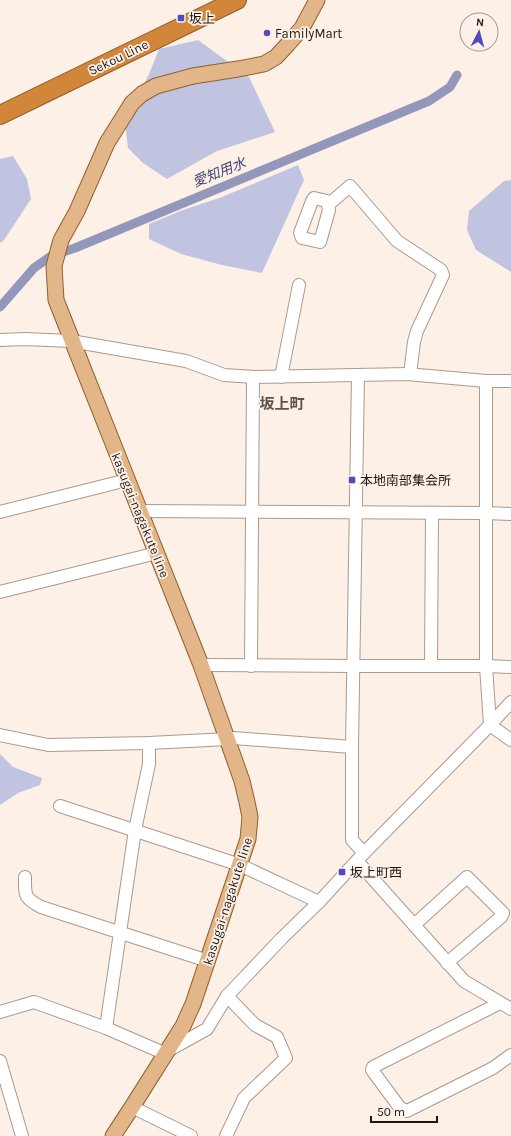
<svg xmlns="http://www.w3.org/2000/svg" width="511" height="1136" font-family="Karla,'Noto Sans JP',sans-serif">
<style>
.green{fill:#c1c4e1}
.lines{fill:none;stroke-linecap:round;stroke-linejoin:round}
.canal{stroke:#9397bc;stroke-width:9}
.minor-casing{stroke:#a69b92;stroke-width:14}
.major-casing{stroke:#915f2c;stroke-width:17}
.highway-casing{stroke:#915f2c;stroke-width:20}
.minor{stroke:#fff;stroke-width:12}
.major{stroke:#e3b689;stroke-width:15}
.highway{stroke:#d1863a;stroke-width:18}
.poi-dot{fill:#514ac1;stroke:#fdf1e7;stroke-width:1.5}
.labels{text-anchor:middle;stroke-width:3.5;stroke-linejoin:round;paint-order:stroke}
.poi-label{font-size:13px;fill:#1b1713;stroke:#fdf1e7;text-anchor:start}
.street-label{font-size:13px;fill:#1b1713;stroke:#fdf1e7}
.water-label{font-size:14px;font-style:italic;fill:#404276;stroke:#fdf1e7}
.quarter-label{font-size:15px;font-weight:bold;fill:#5e544c;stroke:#fdf1e7}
</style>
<rect width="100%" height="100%" fill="#fdf1e7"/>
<!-- green -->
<g class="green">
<path d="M 198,40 L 249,77 L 275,132 L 217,151 L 167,179 L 143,163 L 128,148 L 125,123 L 149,74 L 159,49 Z"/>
<path d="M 13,156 L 27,179 L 31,199 L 4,240 L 0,243 L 0,159 Z"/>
<path d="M 298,165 L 304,180 L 262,273 L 222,265 L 181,254 L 149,239 L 149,224 L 183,210 L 222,197 Z"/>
<path d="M 511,180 L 511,272 L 476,250 L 467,230 L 469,211 L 504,181 Z"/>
<path d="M 0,754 L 13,767 L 42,778 L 40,785 L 18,793 L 0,805 Z"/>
</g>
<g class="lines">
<!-- canal -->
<path class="canal" d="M 0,307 L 34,268 L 51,256 L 75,248 L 429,101 L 450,87 L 457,75"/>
<!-- minor casing -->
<g class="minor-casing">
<g id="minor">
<path d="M 314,198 L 327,201 L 329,210 L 320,242 L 302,238 L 300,233 L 312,201 Z"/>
<path d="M 328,205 L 350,186 L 397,241 L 441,270 L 443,275 L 417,331 L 414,342 L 410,374"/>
<path d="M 0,340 L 25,339 L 71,341 L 186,361 L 224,375 L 255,377 L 407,374 L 486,381 L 511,381"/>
<path d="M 358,375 L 352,747 L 352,840 L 364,853"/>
<path d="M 281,377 L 299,285"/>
<path d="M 486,381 L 486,666 L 490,725"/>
<path d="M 140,511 L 485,513 L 511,514"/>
<path d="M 0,512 L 127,480"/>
<path d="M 0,592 L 157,553"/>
<path d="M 201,665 L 353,666 L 486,666 L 511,667"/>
<path d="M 251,666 L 253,377"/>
<path d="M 431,666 L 432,513"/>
<path d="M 490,725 L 511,740"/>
<path d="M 0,735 L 48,745 L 149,743 L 228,739 L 234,738 L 352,747"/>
<path d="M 60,806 L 240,865 L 319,902"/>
<path d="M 357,861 L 464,981 L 511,1009"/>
<path d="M 25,877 C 25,896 24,898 41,907 L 208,961"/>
<path d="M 414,925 L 467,877 L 503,913 L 501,917 L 447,963"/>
<path d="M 500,1003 L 373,1067 L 372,1070 L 400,1108 L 407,1111 L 493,1068 L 511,1055"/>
<path d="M 0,1012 L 34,1002 L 106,1028 L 166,1054"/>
<path d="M 106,1028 L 135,830 L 149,764 L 149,743"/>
<path d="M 169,1050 L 207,1029 L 227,996 L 282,938 L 319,902 L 364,853 L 490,725 L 511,702"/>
<path d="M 0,1061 L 22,1136"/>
<path d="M 132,1107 L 191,1136"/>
<path d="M 226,1136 L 244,1098 L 286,1058 L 277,1037 L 255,1025 L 227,996"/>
</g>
</g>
<!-- major casing -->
<g class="major-casing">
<path id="major" d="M 113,1136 L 132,1107 L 183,1026 L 193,1004 L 248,839 L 250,817 L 247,802 L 242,781 L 201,665 L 56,300 L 54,266 L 61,240 L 77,211 L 107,143 L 132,103 L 142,94 L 156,86 L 193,76 L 238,69 L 264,64 L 276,57 L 288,44 L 302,28 L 317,0"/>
</g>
<!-- highway casing -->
<g class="highway-casing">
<path id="highway" d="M 0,115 L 237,0"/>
</g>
<!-- minor -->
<use href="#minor" class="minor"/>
<!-- major -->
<use href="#major" class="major"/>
<!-- highway -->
<use href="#highway" class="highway"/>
</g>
<!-- markers -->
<g class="poi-dot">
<rect x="177" y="14" width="8" height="8" rx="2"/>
<circle cx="267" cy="33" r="4"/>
<rect x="348" y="476" width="8" height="8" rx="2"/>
<rect x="338" y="868" width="8" height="8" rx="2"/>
</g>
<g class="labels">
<!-- poi labels -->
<g class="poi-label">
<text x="189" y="23">坂上</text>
<text x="275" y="38">FamilyMart</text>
<text x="360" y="485">本地南部集会所</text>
<text x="350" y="877">坂上町西</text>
</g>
<!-- street labels -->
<g class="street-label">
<text transform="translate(118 57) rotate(-26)" y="5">Sekou Line</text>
<text transform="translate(141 515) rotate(68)" y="5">kasugai-nagakute line</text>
<text transform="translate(227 901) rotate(-72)" y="5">kasugai-nagakute line</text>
</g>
<!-- water labels -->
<g class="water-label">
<text transform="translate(219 172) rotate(-22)" y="5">愛知用水</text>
</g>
<!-- quarter labels -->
<g class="quarter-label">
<text x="282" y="409">坂上町</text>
</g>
</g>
<!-- north arrow -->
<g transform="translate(479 32) rotate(6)"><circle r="19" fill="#fdf1e7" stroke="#a39a92"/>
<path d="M0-3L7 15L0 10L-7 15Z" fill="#514ac1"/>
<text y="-6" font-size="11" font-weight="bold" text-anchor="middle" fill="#1b1713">N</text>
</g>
<!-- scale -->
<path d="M371 1116v6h66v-6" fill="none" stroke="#1b1713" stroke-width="2"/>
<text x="377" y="1116" font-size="12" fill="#1b1713" stroke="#fdf1e7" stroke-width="3" paint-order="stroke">50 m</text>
</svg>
